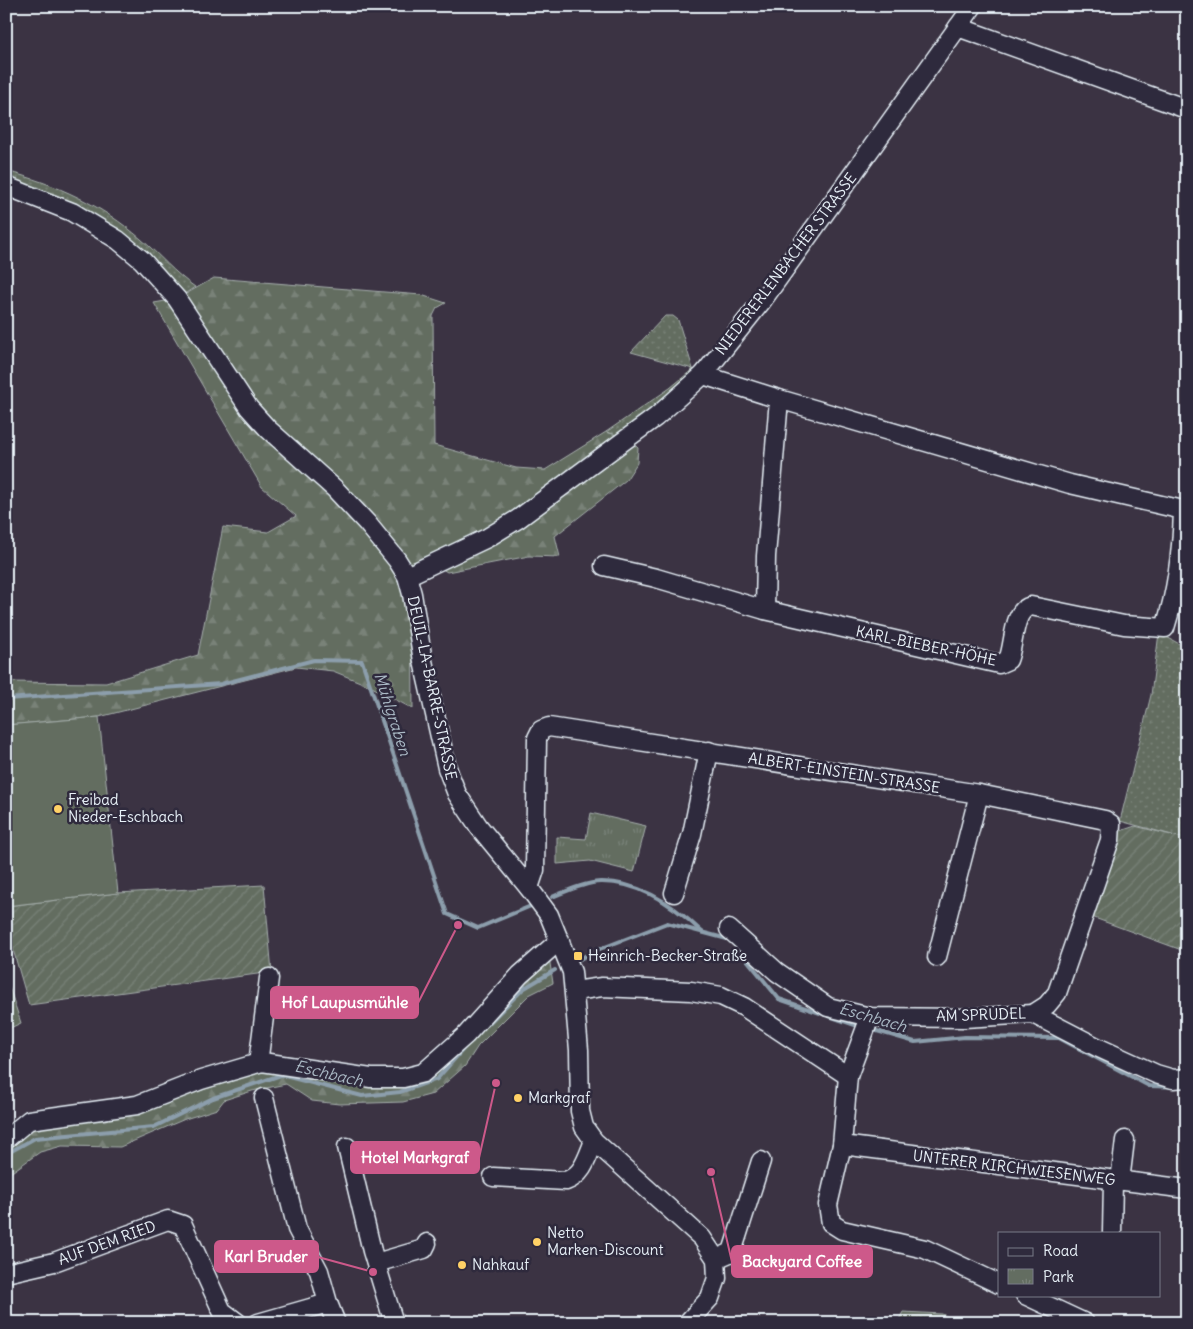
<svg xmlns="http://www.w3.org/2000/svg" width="1193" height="1329" font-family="Delius,sans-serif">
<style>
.grass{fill:url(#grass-dots);stroke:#a6afac}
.forest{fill:url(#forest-firs);stroke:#a6afac}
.park{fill:url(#park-tufts);stroke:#a6afac}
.garden{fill:url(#garden-furrows);stroke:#a6afac}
.pitch{fill:#636d61;stroke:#a6afac}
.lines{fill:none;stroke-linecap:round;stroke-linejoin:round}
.stream{stroke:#8c9eac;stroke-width:4}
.minor-casing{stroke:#e8f1f8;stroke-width:21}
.minor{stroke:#2f2a3d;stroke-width:18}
.poi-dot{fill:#ffd166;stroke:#2f2a3d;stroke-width:2}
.labels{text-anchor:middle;stroke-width:5;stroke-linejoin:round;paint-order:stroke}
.street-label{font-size:15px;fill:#e8f1f8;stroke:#2f2a3d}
.poi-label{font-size:15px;fill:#e8f1f8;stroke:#2f2a3d;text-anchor:start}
.water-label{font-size:16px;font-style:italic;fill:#aab9c5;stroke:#2f2a3d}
.leader{fill:none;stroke:#cd598a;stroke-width:2}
.callout-dot{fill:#cd598a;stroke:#2f2a3d;stroke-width:2}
.callout{fill:#cd598a;stroke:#cd598a;stroke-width:2}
.callout-label{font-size:16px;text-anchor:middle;font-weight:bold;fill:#fff}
</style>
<defs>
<pattern id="grass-dots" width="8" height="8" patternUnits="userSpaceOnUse" patternTransform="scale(1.25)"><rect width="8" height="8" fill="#636d61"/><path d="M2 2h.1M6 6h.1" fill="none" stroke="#798278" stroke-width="1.8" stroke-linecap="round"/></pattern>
<pattern id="forest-firs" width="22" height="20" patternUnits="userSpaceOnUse" patternTransform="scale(1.25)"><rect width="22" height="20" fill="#636d61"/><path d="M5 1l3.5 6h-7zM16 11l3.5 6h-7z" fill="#798278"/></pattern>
<pattern id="park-tufts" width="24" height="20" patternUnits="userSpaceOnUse" patternTransform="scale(1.25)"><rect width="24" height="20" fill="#636d61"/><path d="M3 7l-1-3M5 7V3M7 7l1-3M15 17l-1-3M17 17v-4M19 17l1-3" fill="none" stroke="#798278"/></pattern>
<pattern id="garden-furrows" width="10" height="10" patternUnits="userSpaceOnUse" patternTransform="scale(1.25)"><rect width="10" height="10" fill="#636d61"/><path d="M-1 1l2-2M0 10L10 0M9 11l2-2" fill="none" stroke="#798278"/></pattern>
</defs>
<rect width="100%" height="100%" fill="#3b3343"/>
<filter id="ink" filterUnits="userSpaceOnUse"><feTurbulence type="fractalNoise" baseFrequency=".02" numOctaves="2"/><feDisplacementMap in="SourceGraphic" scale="10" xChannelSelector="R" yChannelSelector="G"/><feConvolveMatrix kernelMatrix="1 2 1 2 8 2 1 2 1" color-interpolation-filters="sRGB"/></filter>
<g filter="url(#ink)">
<!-- grass -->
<g class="grass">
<path d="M 6,171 C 56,184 102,205 141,239 C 160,255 174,273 195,287 L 177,299 L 142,260 L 6,186 Z"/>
<path d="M 665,316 L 673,316 L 678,320 L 693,369 L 703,375 L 627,438 L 606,432 L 670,388 L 693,369 L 631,352 Z"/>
<path d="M 1159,633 L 1187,648 L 1187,839 L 1120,821 L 1151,695 Z"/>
</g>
<!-- forest -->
<g class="forest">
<path d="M 214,278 L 421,295 L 446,303 L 437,308 L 433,316 L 434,445 L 516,468 L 545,470 L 606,432 L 627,438 L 638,448 L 637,463 L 626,480 L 555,536 L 560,557 L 529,556 L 447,572 L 433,563 L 407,576 L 412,594 L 413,709 L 370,686 L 333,671 L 296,667 L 99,717 L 6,725 L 6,682 L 106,683 L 198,655 L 223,527 L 268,532 L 296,516 L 262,487 L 154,303 L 177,299 Z"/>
<path d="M 549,957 L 553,983 L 529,995 L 478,1046 L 465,1066 L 433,1094 L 403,1102 L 339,1104 L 312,1101 L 286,1084 L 252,1091 L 224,1100 L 217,1109 L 185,1119 L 120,1147 L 62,1146 L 40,1152 L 6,1176 L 6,1145 L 38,1125 L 150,1110 L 186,1095 L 272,1068 L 401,1085 Z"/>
</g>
<!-- park -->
<g class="park">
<path d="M 591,813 L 646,826 L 634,872 L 590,861 L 557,864 L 557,837 L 586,839 Z"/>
<path d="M 903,1312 L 942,1314 L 960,1323 L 897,1323 Z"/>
</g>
<!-- garden -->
<g class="garden">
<path d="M 1135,826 L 1187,839 L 1187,952 L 1089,916 L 1109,835 Z"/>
<path d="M 264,885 L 272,972 L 29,1005 L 6,925 L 6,906 L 118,893 Z"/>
</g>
<!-- pitch -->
<g class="pitch">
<path d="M 99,717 L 118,893 L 6,906 L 6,725 Z"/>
<path d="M 6,978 L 21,1023 L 6,1030 Z"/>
</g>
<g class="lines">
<!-- stream -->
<g class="stream">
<path d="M 6,699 L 221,684 L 314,660 L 362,661 L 447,914 L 478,928 L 531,906"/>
<path d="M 552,897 C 567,891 584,883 600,882 C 640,881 675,906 702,932"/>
<path d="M 580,959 L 592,952 L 667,923 L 731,940 L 779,999 L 861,1027"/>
<path d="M 487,1025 L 523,989 L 555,970"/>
<path d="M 870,1029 L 915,1042 L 965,1037 L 1059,1038 L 1149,1086 L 1187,1087"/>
<path d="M 6,1154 L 35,1138 L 154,1127 L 213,1098 L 281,1075 L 362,1096 L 400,1092 L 437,1079 L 466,1046"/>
</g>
<!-- minor casing -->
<g class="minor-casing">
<g id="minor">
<path d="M 958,27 L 1181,107"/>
<path d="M 6,186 L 72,212 L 118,240 L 142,260 L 177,299 L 249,408 L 268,429 L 335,489 L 367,523 L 397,560 L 407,576 L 412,594 L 423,661 L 447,768 L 457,794 L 479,827 L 529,888 L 549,915 L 572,972 L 579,1050 L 580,1111 L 584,1127 L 594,1141 L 702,1238 L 716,1259 L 717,1278 L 710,1298 L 687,1323"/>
<path d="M 703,375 L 779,399 L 766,556 L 765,610"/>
<path d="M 604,566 L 656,578 L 765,610 L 999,664 L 1008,660 C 1015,644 1012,610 1031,606 L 1124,625 L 1165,628 C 1177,590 1182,550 1183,510 L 1070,484 L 779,399"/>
<path d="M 407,576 L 487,538 L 518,519 L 656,417 L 703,375 L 762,301 L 973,6"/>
<path d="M 529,888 L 535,870 L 537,738 L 541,730 L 549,727 L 979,794 L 1105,820 L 1111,824 L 1110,840 L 1057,993 L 1047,1005 L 1033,1014"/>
<path d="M 674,893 L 692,834 L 709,751"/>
<path d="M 729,929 L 777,972 L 828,1007 L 870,1017 L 964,1018 L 1033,1014 L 1097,1047 L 1156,1074 L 1173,1079 L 1187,1078"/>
<path d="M 937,957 L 979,794"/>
<path d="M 575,991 L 602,987 L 691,991 L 721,996 L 744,1007 L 848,1076"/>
<path d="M 870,1017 L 848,1076 L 842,1145 L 828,1205 L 831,1223 L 842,1230 L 925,1249 L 999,1284"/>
<path d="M 262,1062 L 259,1056 L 269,978"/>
<path d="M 264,1098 L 297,1229 L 319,1271 L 328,1303 L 336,1323"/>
<path d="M 6,1139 L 29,1120 L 137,1105 L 201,1080 L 262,1062 L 371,1078 L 403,1078 L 423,1073 L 466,1035 L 520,975 L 560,940"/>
<path d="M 842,1145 L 1187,1189"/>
<path d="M 347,1147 L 372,1251 L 394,1323"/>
<path d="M 493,1177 L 566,1181 C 583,1175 587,1158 594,1141"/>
<path d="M 1120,1181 L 1125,1140"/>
<path d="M 1112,1233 L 1113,1181"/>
<path d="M 716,1259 L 732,1252 L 761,1161"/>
<path d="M 376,1263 L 424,1249 L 427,1243"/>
<path d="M 6,1273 L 54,1262 L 168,1220 L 183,1225 L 222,1311 L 238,1323"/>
<path d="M 1025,1295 L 1085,1323"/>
<path d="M 258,1323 L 328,1303"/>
</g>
</g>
<!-- minor -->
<use href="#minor" class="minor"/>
</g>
</g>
<!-- markers -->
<g class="poi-dot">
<circle cx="58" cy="809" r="5"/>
<rect x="573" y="951" width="10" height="10" rx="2.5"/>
<circle cx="518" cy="1098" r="5"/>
<circle cx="537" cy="1242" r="5"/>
<circle cx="462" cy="1265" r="5"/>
</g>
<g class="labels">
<!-- street labels -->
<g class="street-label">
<text transform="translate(786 264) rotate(-53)" y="5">NIEDERERLENBACHER STRASSE</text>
<text transform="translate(926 646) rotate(12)" y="5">KARL-BIEBER-HÖHE</text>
<text transform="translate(432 688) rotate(78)" y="5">DEUIL-LA-BARRE-STRASSE</text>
<text transform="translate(844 773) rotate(9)" y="5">ALBERT-EINSTEIN-STRASSE</text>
<text transform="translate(981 1015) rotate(-2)" y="5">AM SPRUDEL</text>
<text transform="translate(1014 1168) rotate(7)" y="5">UNTERER KIRCHWIESENWEG</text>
<text transform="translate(107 1243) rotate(-20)" y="5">AUF DEM RIED</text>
</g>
<!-- poi labels -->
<g class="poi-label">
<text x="68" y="805">Freibad<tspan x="68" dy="17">Nieder-Eschbach</tspan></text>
<text x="588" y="961">Heinrich-Becker-Straße</text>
<text x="528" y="1103">Markgraf</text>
<text x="547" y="1238">Netto<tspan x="547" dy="17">Marken-Discount</tspan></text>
<text x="472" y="1270">Nahkauf</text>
</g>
<!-- water labels -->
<g class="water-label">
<text transform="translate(393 714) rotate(72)" y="6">Mühlgraben</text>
<text transform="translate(873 1017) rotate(16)" y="6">Eschbach</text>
<text transform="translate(329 1073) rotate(13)" y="6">Eschbach</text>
</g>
</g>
<!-- callouts -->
<path class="leader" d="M458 925L418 1003M496 1083L479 1158M373 1272L318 1257M711 1172L732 1262"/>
<g class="callout-dot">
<circle cx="458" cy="925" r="5"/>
<circle cx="496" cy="1083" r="5"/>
<circle cx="373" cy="1272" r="5"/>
<circle cx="711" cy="1172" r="5"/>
</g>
<g class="callout">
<rect x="271" y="987" width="147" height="31" rx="5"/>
<rect x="351" y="1142" width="128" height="31" rx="5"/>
<rect x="215" y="1241" width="103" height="31" rx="5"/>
<rect x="732" y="1246" width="140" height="31" rx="5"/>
</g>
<g class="callout-label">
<text x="345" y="1008">Hof Laupusmühle</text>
<text x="415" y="1163">Hotel Markgraf</text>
<text x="266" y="1262">Karl Bruder</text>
<text x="802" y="1267">Backyard Coffee</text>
</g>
<!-- margin -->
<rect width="1193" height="1329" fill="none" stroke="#2f2a3d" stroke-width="25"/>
<rect x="12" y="12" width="1168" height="1304" fill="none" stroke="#e8f1f8" stroke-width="2" filter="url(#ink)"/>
<!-- legend -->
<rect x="998" y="1232" width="162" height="65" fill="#2f2a3d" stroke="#797a88"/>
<rect x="1008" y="1248" width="25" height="8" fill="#2f2a3d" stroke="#797a88"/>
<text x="1043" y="1256" font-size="15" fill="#e8f1f8">Road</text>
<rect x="1008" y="1269" width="25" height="15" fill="url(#park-tufts)" stroke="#797a88"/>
<text x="1043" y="1282" font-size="15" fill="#e8f1f8">Park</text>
</svg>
